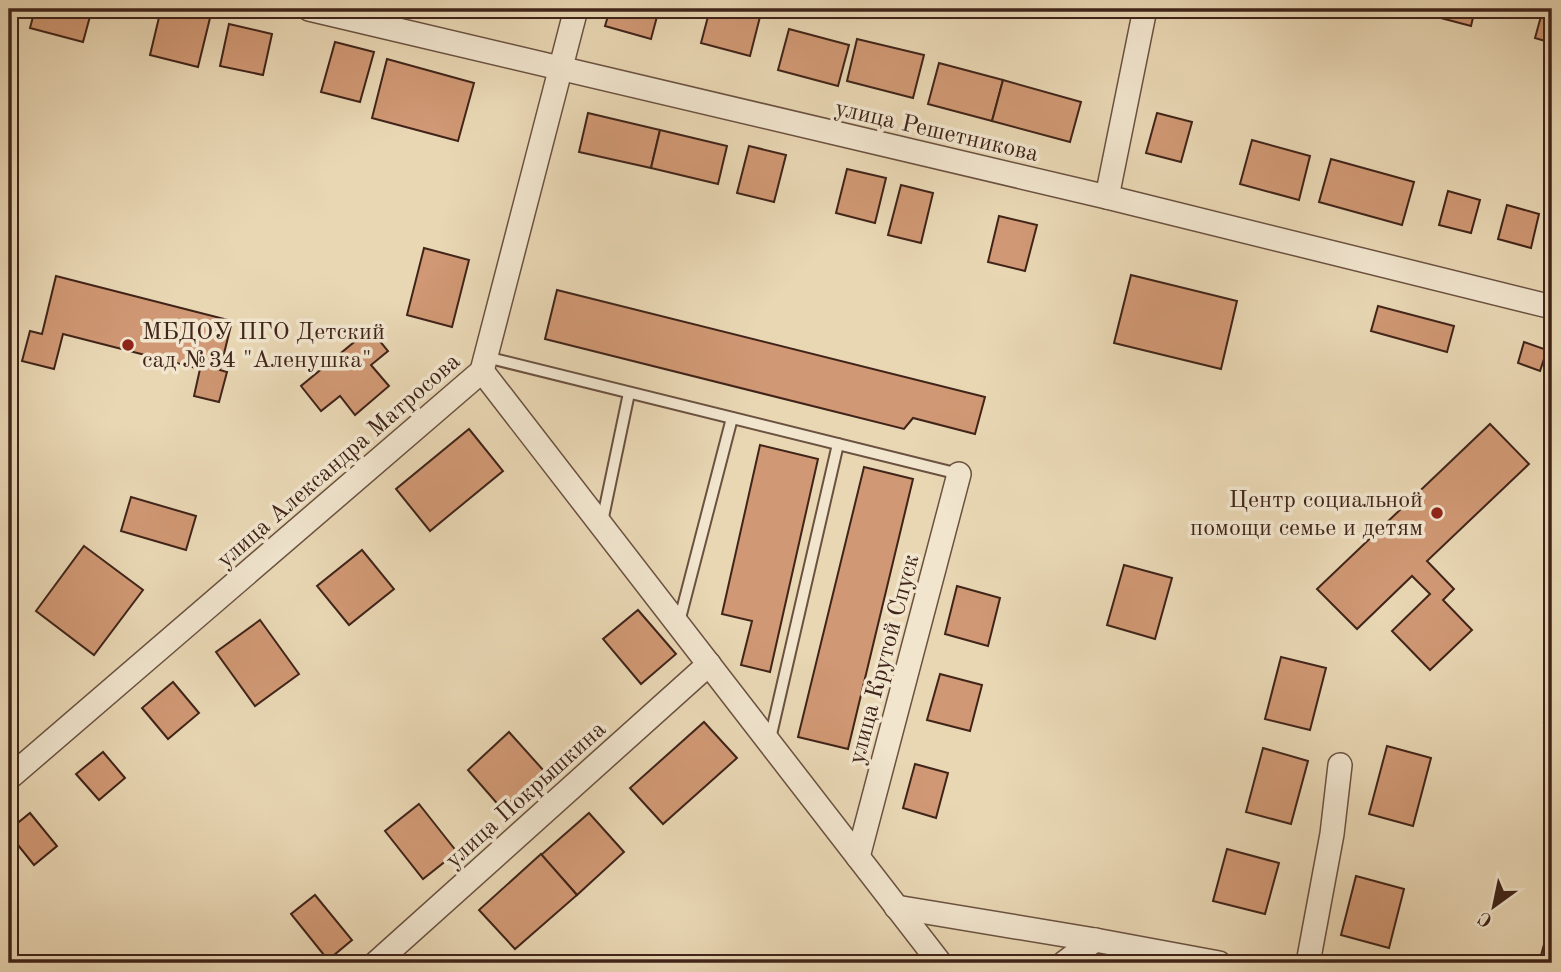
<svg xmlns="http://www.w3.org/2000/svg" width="1561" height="972" font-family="'Old Standard TT',serif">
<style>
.building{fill:#d09874;stroke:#402419;stroke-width:2}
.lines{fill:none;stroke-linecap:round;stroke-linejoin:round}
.service-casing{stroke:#6a5140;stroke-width:14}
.minor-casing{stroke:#6a5140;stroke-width:26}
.service{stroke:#f1e5ce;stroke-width:10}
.minor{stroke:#f1e5ce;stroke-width:23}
.poi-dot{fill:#8f2418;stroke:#f1e5ce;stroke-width:2.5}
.labels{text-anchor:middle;stroke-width:7;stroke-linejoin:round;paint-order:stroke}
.street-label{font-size:24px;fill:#402419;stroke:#f1e5ce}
.poi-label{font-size:24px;fill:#402419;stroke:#f1e5ce;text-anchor:start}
</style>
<rect width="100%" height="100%" fill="#e9d7b4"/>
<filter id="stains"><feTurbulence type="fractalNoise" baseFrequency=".00286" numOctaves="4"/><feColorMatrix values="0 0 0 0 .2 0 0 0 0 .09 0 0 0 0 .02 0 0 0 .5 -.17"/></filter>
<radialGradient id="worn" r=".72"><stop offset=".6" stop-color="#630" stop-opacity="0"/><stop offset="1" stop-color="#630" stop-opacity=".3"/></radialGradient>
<!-- building -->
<g class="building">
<path d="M 35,9 L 92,9 L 83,42 L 30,28 Z"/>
<path d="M 161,9 L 170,9 L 210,18 L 198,67 L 150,55 Z"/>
<path d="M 610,9 L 659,9 L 651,39 L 605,26 Z"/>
<path d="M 710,9 L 762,9 L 750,56 L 701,43 Z"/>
<path d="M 1423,9 L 1475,9 L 1471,26 L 1422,13 Z"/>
<path d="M 1543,9 L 1552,9 L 1552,43 L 1535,38 Z"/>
<path d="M 229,24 L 272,34 L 263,75 L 220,66 Z"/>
<path d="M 789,29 L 849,45 L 838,86 L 778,70 Z"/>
<path d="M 857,39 L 924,55 L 913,98 L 847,81 Z"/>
<path d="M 335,42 L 374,52 L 360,102 L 321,92 Z"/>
<path d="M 387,59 L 474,83 L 458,141 L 372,118 Z"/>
<path d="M 939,63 L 1003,80 L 992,121 L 928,104 Z"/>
<path d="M 1003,80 L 1081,102 L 1070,142 L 992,121 Z"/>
<path d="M 588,113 L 660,130 L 651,168 L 579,152 Z"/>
<path d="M 1157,113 L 1192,122 L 1181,162 L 1146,153 Z"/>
<path d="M 660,130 L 727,146 L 718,184 L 651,168 Z"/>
<path d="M 1252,140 L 1310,156 L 1299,200 L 1240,184 Z"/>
<path d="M 749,146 L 786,155 L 774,202 L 737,193 Z"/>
<path d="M 1331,159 L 1414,182 L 1402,225 L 1319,202 Z"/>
<path d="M 847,169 L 886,178 L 875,223 L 836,213 Z"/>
<path d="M 901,185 L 933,193 L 921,243 L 888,235 Z"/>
<path d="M 1448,191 L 1480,200 L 1471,233 L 1439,225 Z"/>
<path d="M 1507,205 L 1539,214 L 1531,248 L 1498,239 Z"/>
<path d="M 999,216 L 1037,225 L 1025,271 L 988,262 Z"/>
<path d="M 424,248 L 469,260 L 452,327 L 407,315 Z"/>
<path d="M 1131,275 L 1237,301 L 1221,369 L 1114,343 Z"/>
<path d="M 56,276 L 232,321 L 220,370 L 227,372 L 219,402 L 194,396 L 200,369 L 63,334 L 54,369 L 22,361 L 30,331 L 42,334 Z"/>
<path d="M 557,290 L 985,397 L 975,434 L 913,418 L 904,429 L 545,339 Z"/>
<path d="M 1378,306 L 1454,326 L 1447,352 L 1371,331 Z"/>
<path d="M 370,329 L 388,351 L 371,365 L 389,386 L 355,415 L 340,396 L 321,411 L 301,386 Z"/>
<path d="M 1524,342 L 1547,350 L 1540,371 L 1518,363 Z"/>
<path d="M 1490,424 L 1529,464 L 1427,561 L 1454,589 L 1443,600 L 1472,630 L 1430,670 L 1392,631 L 1430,594 L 1412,576 L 1357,629 L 1317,589 Z"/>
<path d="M 469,429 L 503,471 L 430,531 L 396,489 Z"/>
<path d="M 760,445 L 818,459 L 770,672 L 741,665 L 752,621 L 722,614 Z"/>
<path d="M 864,467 L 913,479 L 848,749 L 798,737 Z"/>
<path d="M 131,497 L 196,516 L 186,550 L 121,531 Z"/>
<path d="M 84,546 L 143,590 L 94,655 L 36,611 Z"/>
<path d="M 362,550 L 394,589 L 349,625 L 317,586 Z"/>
<path d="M 1124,565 L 1172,578 L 1155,639 L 1107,625 Z"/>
<path d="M 957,586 L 1000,598 L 988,646 L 945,634 Z"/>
<path d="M 638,610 L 676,654 L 641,684 L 603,639 Z"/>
<path d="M 260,620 L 299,674 L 255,706 L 216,652 Z"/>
<path d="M 1281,657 L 1326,668 L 1310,730 L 1265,719 Z"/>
<path d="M 940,674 L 982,685 L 970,731 L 927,720 Z"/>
<path d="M 173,682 L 199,713 L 168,739 L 142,708 Z"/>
<path d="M 1552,689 L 1552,724 L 1544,722 Z"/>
<path d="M 704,722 L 737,758 L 663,824 L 630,788 Z"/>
<path d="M 509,732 L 544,771 L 502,809 L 468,770 Z"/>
<path d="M 1387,746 L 1431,758 L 1413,826 L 1369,814 Z"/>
<path d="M 1263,748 L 1308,761 L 1291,824 L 1246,812 Z"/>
<path d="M 103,752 L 125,778 L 99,800 L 76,774 Z"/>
<path d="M 915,764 L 948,773 L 936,818 L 903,808 Z"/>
<path d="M 419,804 L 457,852 L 423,879 L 385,831 Z"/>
<path d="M 30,813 L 57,846 L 34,865 L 9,834 L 9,830 Z"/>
<path d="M 589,813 L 624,852 L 577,895 L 541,855 Z"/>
<path d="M 1227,849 L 1279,863 L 1265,914 L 1213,901 Z"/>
<path d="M 541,854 L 577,895 L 515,949 L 479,910 Z"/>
<path d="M 1356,876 L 1404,889 L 1389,948 L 1341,935 Z"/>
<path d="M 315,895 L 352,940 L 328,960 L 291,914 Z"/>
<path d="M 1549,926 L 1552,927 L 1552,963 L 1539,963 Z"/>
</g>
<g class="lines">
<!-- service casing -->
<g class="service-casing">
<g id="service">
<path d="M 486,357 L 959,474"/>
<path d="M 602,522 L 629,393"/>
<path d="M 679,622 L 732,418"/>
<path d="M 770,739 L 838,444"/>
</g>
</g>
<!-- minor casing -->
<g class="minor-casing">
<g id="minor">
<path d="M 309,9 L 1107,197 L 1552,307"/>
<path d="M 1107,197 L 1145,9"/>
<path d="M 482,371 L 940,963"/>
<path d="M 9,778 L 482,371 L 576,9"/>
<path d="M 858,857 L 959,474"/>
<path d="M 896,907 L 1095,940 L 1219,963"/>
<path d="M 376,963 L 709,664"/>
<path d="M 1064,963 L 1095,940"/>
<path d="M 1308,963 L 1332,834 L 1340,765"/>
</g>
</g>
<!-- service -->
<use href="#service" class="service"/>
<!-- minor -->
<use href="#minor" class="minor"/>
</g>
<!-- markers -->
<g class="poi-dot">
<circle cx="128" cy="345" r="7"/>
<circle cx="1437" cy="513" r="7"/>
</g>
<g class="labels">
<!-- street labels -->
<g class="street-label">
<text transform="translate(937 130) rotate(13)" y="8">улица Решетникова</text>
<text transform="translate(338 460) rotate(-41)" y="8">улица Александра Матросова</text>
<text transform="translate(883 659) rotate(-75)" y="8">улица Крутой Спуск</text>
<text transform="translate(525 794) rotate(-42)" y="8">улица Покрышкина</text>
</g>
<!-- poi labels -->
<g class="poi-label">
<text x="142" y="339">МБДОУ ПГО Детский<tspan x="142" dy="28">сад №34 "Аленушка"</tspan></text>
<text x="1423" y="507" text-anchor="end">Центр социальной<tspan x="1423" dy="28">помощи семье и детям</tspan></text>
</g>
</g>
<!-- margin -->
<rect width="1561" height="972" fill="none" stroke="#e9d7b4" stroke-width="35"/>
<rect x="10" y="10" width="1540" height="951" fill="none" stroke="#402419" stroke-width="3.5"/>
<rect x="18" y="18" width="1526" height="937" fill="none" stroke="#402419" stroke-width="2"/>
<!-- north arrow -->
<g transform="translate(1494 906) rotate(213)" stroke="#f1e5ce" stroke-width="5" paint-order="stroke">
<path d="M0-5L12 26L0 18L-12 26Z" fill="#402419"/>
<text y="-10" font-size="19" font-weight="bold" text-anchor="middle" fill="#402419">С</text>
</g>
<rect width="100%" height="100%" filter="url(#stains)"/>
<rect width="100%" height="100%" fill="url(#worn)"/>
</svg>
